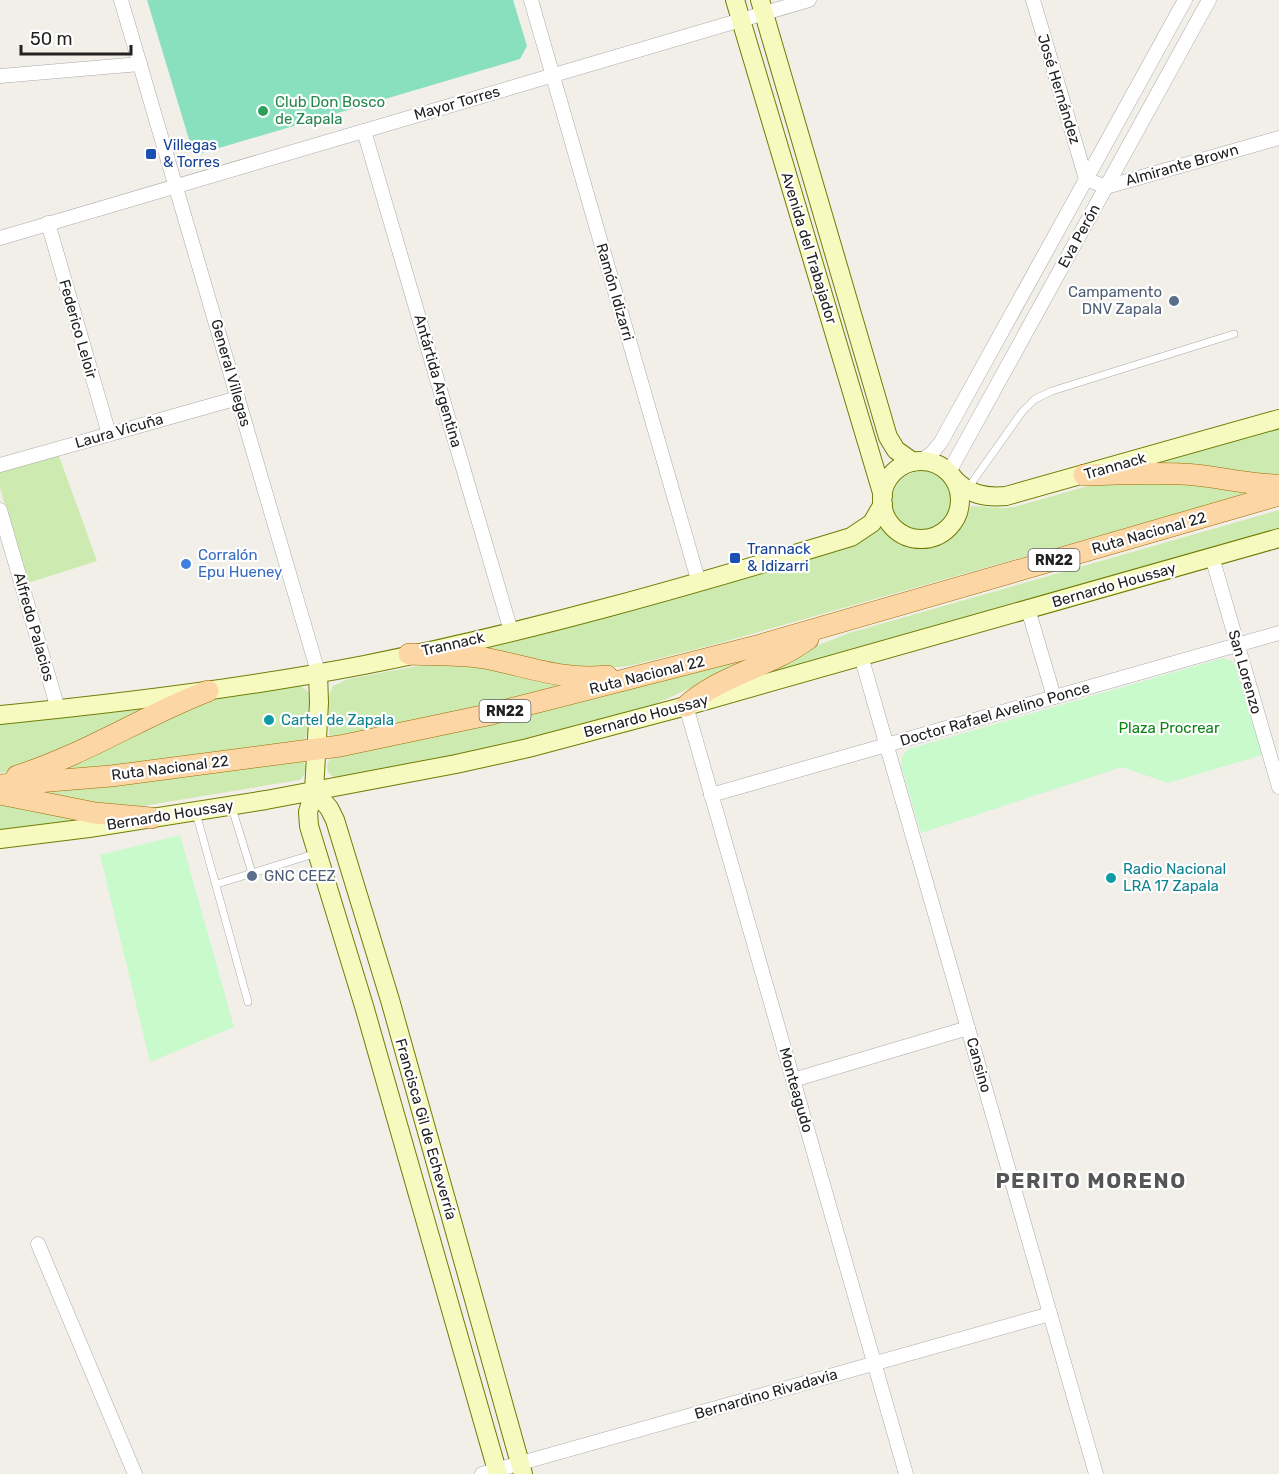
<svg xmlns="http://www.w3.org/2000/svg" width="1279" height="1474" font-family="Rubik,sans-serif">
<style>
.grass{fill:#cdebb0}
.park{fill:#c8facc}
.pitch{fill:#88e0be}
.lines{fill:none;stroke-linecap:round;stroke-linejoin:round}
.lane-casing{stroke:#a9a9a9;stroke-width:8}
.street-casing{stroke:#a9a9a9;stroke-width:15}
.secondary-casing{stroke:#707d05;stroke-width:20}
.primary-casing{stroke:#a06b00;stroke-width:22}
.lane{stroke:#fff;stroke-width:7}
.street{stroke:#fff;stroke-width:14}
.secondary{stroke:#f7fabf;stroke-width:18}
.primary{stroke:#fcd6a4;stroke-width:21}
.leisure-dot{fill:#2e9e5b;stroke:#fff;stroke-width:2}
.transit-dot{fill:#1a4fb4;stroke:#fff;stroke-width:2}
.service-dot{fill:#5c6f8a;stroke:#fff;stroke-width:2}
.shop-dot{fill:#3f7fe0;stroke:#fff;stroke-width:2}
.culture-dot{fill:#0f9aa8;stroke:#fff;stroke-width:2}
.labels{text-anchor:middle;stroke-width:4.5;stroke-linejoin:round;paint-order:stroke}
.shield{fill:#fff;stroke:#646464;stroke-width:1.5}
.shield-label{font-size:14px;font-weight:bold;fill:#222}
.street-label{font-size:15px;fill:#222;stroke:#fff}
.leisure-label{font-size:15px;fill:#27864d;stroke:#fff;text-anchor:start}
.transit-label{font-size:15px;fill:#164399;stroke:#fff;text-anchor:start}
.service-label{font-size:15px;fill:#4e5e75;stroke:#fff;text-anchor:end}
.shop-label{font-size:15px;fill:#366cbe;stroke:#fff;text-anchor:start}
.culture-label{font-size:15px;fill:#0d838f;stroke:#fff;text-anchor:start}
.park-label{font-size:15px;fill:#0c8416;stroke:#fff}
.district-label{font-size:21px;font-weight:bold;letter-spacing:1.5px;fill:#555;stroke:#fff}
</style>
<rect width="100%" height="100%" fill="#f2efe9"/>
<!-- grass -->
<g class="grass">
<path d="M 1279,427 L 1279,474 L 1248,476 L 1138,467 Z"/>
<path d="M 59,456 L 97,561 L 28,583 L 0,488 L 0,471 Z"/>
<circle cx="922" cy="501" r="30"/>
<path d="M 1132,479 L 1264,489 L 716,644 L 629,666 L 589,670 L 468,650 L 649,606 L 847,547 L 879,527 C 887,531 892,540 900,544 C 921,556 949,545 962,526 C 966,520 967,511 972,506 L 1003,508 L 1014,507 L 1088,486 Z"/>
<path d="M 1279,510 L 1279,531 L 755,678 L 806,650 L 849,633 Z"/>
<path d="M 773,651 L 646,708 L 495,748 L 337,778 C 327,775 324,766 331,758 L 586,701 Z"/>
<path d="M 439,662 L 581,683 L 339,738 L 329,735 L 328,698 L 333,686 L 348,679 Z"/>
<path d="M 299,684 L 308,692 L 310,697 L 308,733 L 302,743 L 44,774 L 206,698 Z"/>
<path d="M 156,705 L 16,770 L 0,773 L 0,723 Z"/>
<path d="M 301,759 C 308,765 306,776 299,780 L 131,808 L 22,792 Z"/>
<path d="M 0,802 L 95,820 L 0,831 Z"/>
</g>
<!-- park -->
<g class="park">
<path d="M 1223,658 L 1232,661 L 1235,665 L 1262,755 L 1168,783 L 1122,767 L 921,833 L 901,766 L 902,756 L 909,749 Z"/>
<path d="M 180,835 L 234,1027 L 150,1062 L 100,855 Z"/>
</g>
<!-- pitch -->
<path class="pitch" d="M 147,0 L 513,0 L 527,46 L 520,59 L 202,153 L 191,146 Z"/>
<g class="lines">
<!-- lane casing -->
<g class="lane-casing">
<g id="lane">
<path d="M 960,507 L 973,481 L 1022,412 L 1035,399 L 1052,391 L 1234,334"/>
<path d="M 232,808 L 252,873"/>
<path d="M 196,813 L 248,1002"/>
<path d="M 217,884 L 317,853"/>
</g>
</g>
<!-- street casing -->
<g class="street-casing">
<g id="street">
<path d="M 121,0 L 318,672"/>
<path d="M 531,0 L 699,583"/>
<path d="M 1033,0 L 1086,179 L 1106,187 L 1279,138"/>
<path d="M 0,76 L 140,64"/>
<path d="M 364,131 L 511,631"/>
<path d="M 48,223 L 109,434"/>
<path d="M 0,238 L 809,0"/>
<path d="M 920,461 L 932,453 L 941,442 L 1185,0"/>
<path d="M 0,465 L 238,398"/>
<path d="M 949,472 L 1209,0"/>
<path d="M 0,510 L 58,709"/>
<path d="M 1212,557 L 1279,787"/>
<path d="M 1028,609 L 1054,697"/>
<path d="M 861,656 L 1096,1474"/>
<path d="M 686,706 L 906,1474"/>
<path d="M 711,795 L 1279,633"/>
<path d="M 793,1080 L 968,1028"/>
<path d="M 38,1244 L 135,1474"/>
<path d="M 482,1474 L 1050,1314"/>
</g>
</g>
<!-- secondary casing -->
<g class="secondary-casing">
<g id="secondary">
<path d="M 735,0 L 883,496"/>
<path d="M 760,0 L 888,437 L 896,450 L 913,462"/>
<circle cx="921" cy="500" r="39"/>
<path d="M 954,479 C 969,494 984,498 1006,496 L 1279,419"/>
<path d="M 318,672 L 319,703 L 314,791 L 308,812 L 309,826 L 364,1006 L 498,1474"/>
<path d="M 0,715 C 122,703 244,688 364,665 C 529,632 690,586 851,537 L 872,523 L 883,504"/>
<path d="M 314,791 L 329,808 L 335,820 L 390,1000 L 523,1474"/>
<path d="M 0,839 L 89,828 L 266,800 L 456,764 L 528,748 L 686,706 L 1279,538"/>
</g>
</g>
<!-- primary casing -->
<g class="primary-casing">
<g id="primary">
<path d="M 1084,475 C 1121,474 1159,472 1196,475 C 1224,478 1251,485 1279,485"/>
<path d="M 409,654 C 434,655 459,654 484,658 C 527,666 562,681 607,676"/>
<path d="M 686,706 C 722,674 770,667 808,639"/>
<path d="M 17,776 C 84,755 143,716 208,691"/>
<path d="M 0,785 L 111,776 L 340,746 L 487,715 L 757,646 L 1279,495"/>
<path d="M 0,794 L 95,813 L 151,818"/>
</g>
</g>
<!-- lane -->
<use href="#lane" class="lane"/>
<!-- street -->
<use href="#street" class="street"/>
<!-- secondary -->
<use href="#secondary" class="secondary"/>
<!-- primary -->
<use href="#primary" class="primary"/>
</g>
<!-- markers -->
<circle class="leisure-dot" cx="263" cy="111" r="6"/>
<g class="transit-dot">
<rect x="145" y="148" width="12" height="12" rx="3"/>
<rect x="729" y="552" width="12" height="12" rx="3"/>
</g>
<g class="service-dot">
<circle cx="1174" cy="301" r="6"/>
<circle cx="252" cy="876" r="6"/>
</g>
<circle class="shop-dot" cx="186" cy="564" r="6"/>
<g class="culture-dot">
<circle cx="269" cy="720" r="6"/>
<circle cx="1111" cy="878" r="6"/>
</g>
<g class="labels">
<!-- shield labels -->
<g class="shield">
<rect x="1028.5" y="549" width="51" height="22" rx="4.5"/>
<rect x="479.5" y="700" width="51" height="22" rx="4.5"/>
</g>
<g class="shield-label">
<text x="1054" y="565">RN22</text>
<text x="505" y="716">RN22</text>
</g>
<!-- street labels -->
<g class="street-label">
<text transform="translate(1059 89) rotate(73)" y="5">José Hernández</text>
<text transform="translate(457 103) rotate(-16)" y="5">Mayor Torres</text>
<text transform="translate(1182 165) rotate(-16)" y="5">Almirante Brown</text>
<text transform="translate(1079 236) rotate(-61)" y="5">Eva Perón</text>
<text transform="translate(809 248) rotate(73)" y="5">Avenida del Trabajador</text>
<text transform="translate(615 292) rotate(74)" y="5">Ramón Idizarri</text>
<text transform="translate(78 329) rotate(74)" y="5">Federico Leloir</text>
<text transform="translate(231 373) rotate(74)" y="5">General Villegas</text>
<text transform="translate(438 381) rotate(74)" y="5">Antártida Argentina</text>
<text transform="translate(119 431) rotate(-16)" y="5">Laura Vicuña</text>
<text transform="translate(1115 466) rotate(-16)" y="5">Trannack</text>
<text transform="translate(1149 533) rotate(-16)" y="5">Ruta Nacional 22</text>
<text transform="translate(1114 585) rotate(-16)" y="5">Bernardo Houssay</text>
<text transform="translate(34 627) rotate(74)" y="5">Alfredo Palacios</text>
<text transform="translate(453 644) rotate(-13)" y="5">Trannack</text>
<text transform="translate(1245 672) rotate(74)" y="5">San Lorenzo</text>
<text transform="translate(647 675) rotate(-14)" y="5">Ruta Nacional 22</text>
<text transform="translate(995 714) rotate(-16)" y="5">Doctor Rafael Avelino Ponce</text>
<text transform="translate(646 716) rotate(-15)" y="5">Bernardo Houssay</text>
<text transform="translate(170 768) rotate(-7)" y="5">Ruta Nacional 22</text>
<text transform="translate(170 815) rotate(-9)" y="5">Bernardo Houssay</text>
<text transform="translate(979 1065) rotate(74)" y="5">Cansino</text>
<text transform="translate(796 1090) rotate(74)" y="5">Monteagudo</text>
<text transform="translate(426 1129) rotate(74)" y="5">Francisca Gil de Echeverría</text>
<text transform="translate(766 1394) rotate(-16)" y="5">Bernardino Rivadavia</text>
</g>
<!-- leisure labels -->
<g class="leisure-label">
<text x="275" y="107">Club Don Bosco<tspan x="275" dy="17">de Zapala</tspan></text>
</g>
<!-- transit labels -->
<g class="transit-label">
<text x="163" y="150">Villegas<tspan x="163" dy="17">&amp; Torres</tspan></text>
<text x="747" y="554">Trannack<tspan x="747" dy="17">&amp; Idizarri</tspan></text>
</g>
<!-- service labels -->
<g class="service-label">
<text x="1162" y="297">Campamento<tspan x="1162" dy="17">DNV Zapala</tspan></text>
<text x="264" y="881" text-anchor="start">GNC CEEZ</text>
</g>
<!-- shop labels -->
<g class="shop-label">
<text x="198" y="560">Corralón<tspan x="198" dy="17">Epu Hueney</tspan></text>
</g>
<!-- culture labels -->
<g class="culture-label">
<text x="281" y="725">Cartel de Zapala</text>
<text x="1123" y="874">Radio Nacional<tspan x="1123" dy="17">LRA 17 Zapala</tspan></text>
</g>
<!-- park labels -->
<g class="park-label">
<text x="1169" y="733">Plaza Procrear</text>
</g>
<!-- district labels -->
<g class="district-label">
<text x="1091" y="1188">PERITO MORENO</text>
</g>
</g>
<!-- scale -->
<path d="M21 45v9h110v-9" fill="none" stroke="#222222" stroke-width="3"/>
<text x="30" y="45" font-size="18" fill="#222222" stroke="#ffffff" stroke-width="4.5" paint-order="stroke">50 m</text>
</svg>
